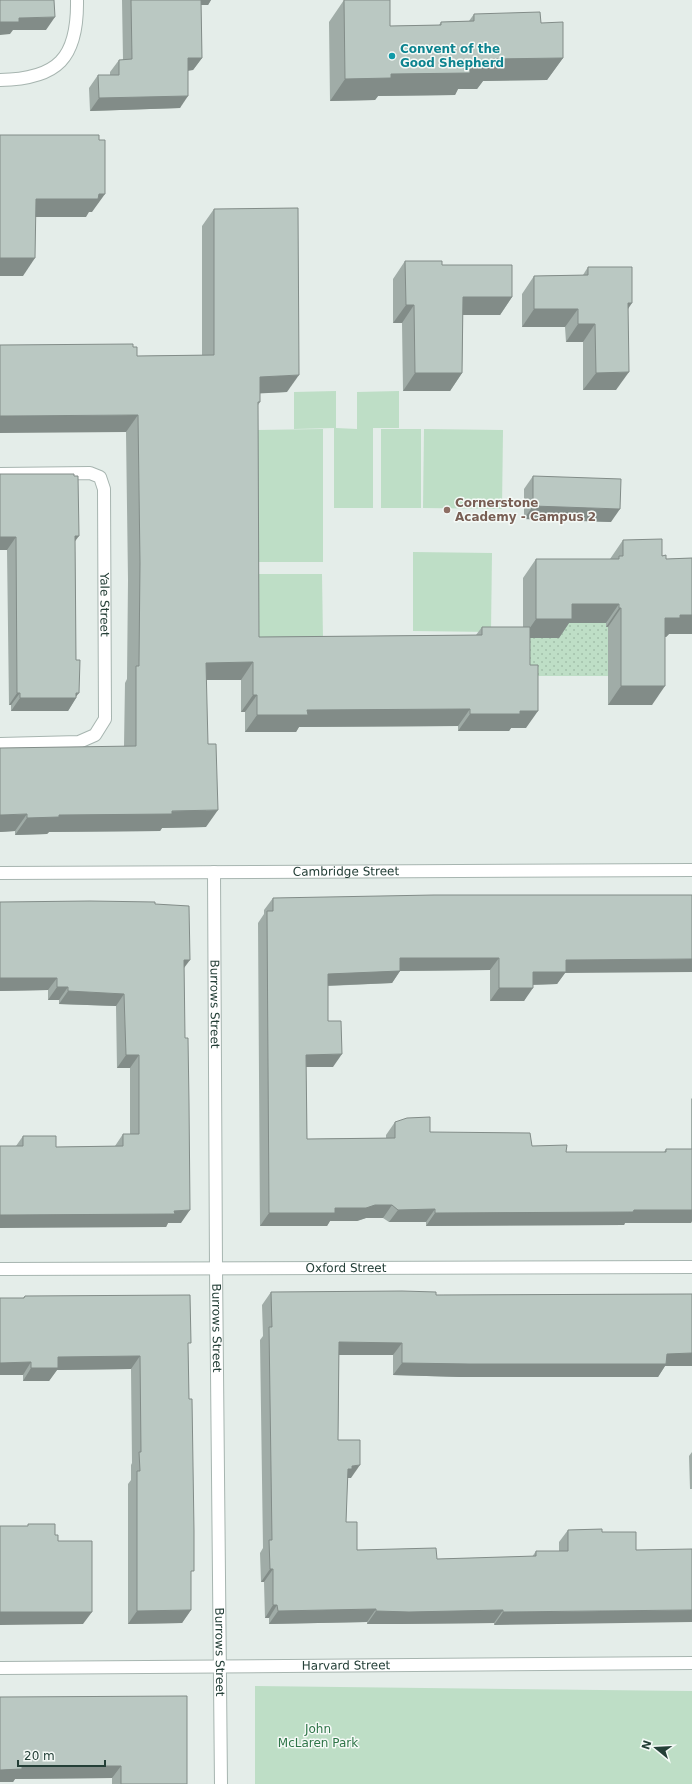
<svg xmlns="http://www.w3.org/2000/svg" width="692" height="1784" font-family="'DejaVu Sans',sans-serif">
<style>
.grass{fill:url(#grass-dots)}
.park{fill:#bedec6}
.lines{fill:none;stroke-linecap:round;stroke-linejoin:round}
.street-casing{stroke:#a7b5b0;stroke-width:14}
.street{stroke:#fff;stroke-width:12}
.wall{fill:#a0aca7}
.shaded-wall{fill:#828c88}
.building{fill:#bac8c2;stroke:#828c88}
.culture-dot{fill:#0f9aa8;stroke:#f5faf7;stroke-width:1.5}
.education-dot{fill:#8d6e63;stroke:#f5faf7;stroke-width:1.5}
.labels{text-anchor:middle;stroke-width:3;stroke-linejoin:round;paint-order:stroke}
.culture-label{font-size:12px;font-weight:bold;fill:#0d838f;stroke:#f5faf7;text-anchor:start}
.education-label{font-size:12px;font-weight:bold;fill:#785e54;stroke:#f5faf7;text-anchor:start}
.street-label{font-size:12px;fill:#243f37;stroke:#f5faf7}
.park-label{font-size:12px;fill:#2f7548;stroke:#f5faf7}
</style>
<defs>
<pattern id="grass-dots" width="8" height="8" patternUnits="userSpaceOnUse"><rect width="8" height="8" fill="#bedec6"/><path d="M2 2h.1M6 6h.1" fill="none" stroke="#a3c0ab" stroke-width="1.8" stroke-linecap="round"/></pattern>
</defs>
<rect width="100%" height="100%" fill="#e4ede9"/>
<!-- grass -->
<path class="grass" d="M 559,623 L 606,623 L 606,627 L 608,627 L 608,676 L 518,676 L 518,638 Z"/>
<!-- park -->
<g class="park">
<path d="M 336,391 L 336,428 L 357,429 L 357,392 L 399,391 L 399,428 L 373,428 L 373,508 L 334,508 L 334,428 L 294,429 L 294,392 Z"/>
<path d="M 323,429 L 323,562 L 257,562 L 257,430 Z"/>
<rect x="381" y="429" width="40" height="79"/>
<path d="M 424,429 L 503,430 L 502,509 L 423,508 Z"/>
<path d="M 413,552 L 492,553 L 491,632 L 413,631 Z"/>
<path d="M 256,574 L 322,574 L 323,640 L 257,640 Z"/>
<path d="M 255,1686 L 692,1691 L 692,1784 L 255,1784 Z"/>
</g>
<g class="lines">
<!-- street casing -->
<g class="street-casing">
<g id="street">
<path d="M 0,80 C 58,79 78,58 77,0"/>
<path id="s1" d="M 0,474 L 90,473 L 100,477 L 104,489 L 105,719 L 95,735 L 79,742 L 0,744"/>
<path id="s2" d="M 214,872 L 216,1268 L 221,1784"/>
<path id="s3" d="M 0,873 L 692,870"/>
<path id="s4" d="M 0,1269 L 692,1267"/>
<path id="s5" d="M 0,1668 L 692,1663"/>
</g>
</g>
<!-- street -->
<use href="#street" class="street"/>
</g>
<!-- wall -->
<g class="wall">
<path d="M 122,0 L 211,0 L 208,5 L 201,5 L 202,58 L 193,70 L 188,71 L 180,108 L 90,111 L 89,88 L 98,75 L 110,75 L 110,72 L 119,60 L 123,60 Z"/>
<path d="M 344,0 L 390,26 L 439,25 L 441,22 L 469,21 L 474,14 L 541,23 L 563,58 L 547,80 L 483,81 L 477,89 L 458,89 L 455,95 L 378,96 L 375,100 L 330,101 L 329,22 Z"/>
<path d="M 214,209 L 287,392 L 260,393 L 260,402 L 258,405 L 259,637 L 476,635 L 482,627 L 523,627 L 523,578 L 536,559 L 610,559 L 623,540 L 662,556 L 666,559 L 692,558 L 692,634 L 669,634 L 666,637 L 665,637 L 652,705 L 608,705 L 608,627 L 606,627 L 606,623 L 569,623 L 559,638 L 530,638 L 526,728 L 511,728 L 509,731 L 458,731 L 458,726 L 299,727 L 296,732 L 245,732 L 245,712 L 241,712 L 241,680 L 206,680 L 206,827 L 162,828 L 160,831 L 49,832 L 47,834 L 15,835 L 15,831 L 0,832 L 124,746 L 125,683 L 127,679 L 128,580 L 126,432 L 133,347 L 137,356 L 202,355 L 202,226 Z"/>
<path d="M 405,261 L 442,265 L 512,297 L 500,315 L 463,315 L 462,373 L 450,391 L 403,391 L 402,323 L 393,323 L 393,279 Z"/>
<path d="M 588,267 L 628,309 L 616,390 L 583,390 L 583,342 L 566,342 L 565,327 L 522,327 L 522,294 L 534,276 L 583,275 Z"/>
<path d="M 0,474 L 75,541 L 76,698 L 68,711 L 11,711 L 11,705 L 9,705 L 7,550 L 0,550 Z"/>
<path d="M 533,476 L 611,522 L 524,519 L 524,489 Z"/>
<path d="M 273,898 L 565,973 L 557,984 L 533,985 L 524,1001 L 490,1001 L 490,970 L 400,971 L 392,983 L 328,986 L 328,1021 L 333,1067 L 306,1067 L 307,1139 L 386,1138 L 386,1135 L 395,1122 L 430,1132 L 532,1146 L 566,1152 L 664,1152 L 666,1149 L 691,1149 L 691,1099 L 692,1098 L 692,1221 L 691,1223 L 625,1223 L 624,1225 L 426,1226 L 426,1222 L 389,1222 L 383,1218 L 366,1218 L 357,1221 L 330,1221 L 327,1226 L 260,1226 L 258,923 L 264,914 L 264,910 Z"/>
<path d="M 155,904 L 184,968 L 181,1223 L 168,1223 L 166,1227 L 147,1227 L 16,1146 L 23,1136 L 56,1147 L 115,1146 L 123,1134 L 130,1134 L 130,1068 L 117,1068 L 116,1006 L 59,1004 L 59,1000 L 48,1000 L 48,990 L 0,991 Z"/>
<path d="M 271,1292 L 436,1295 L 692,1294 L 692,1366 L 665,1366 L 658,1377 L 460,1377 L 393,1375 L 393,1355 L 339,1355 L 338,1440 L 351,1478 L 347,1478 L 346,1522 L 357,1550 L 437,1559 L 532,1557 L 536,1551 L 559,1551 L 559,1542 L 568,1530 L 602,1529 L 494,1625 L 494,1623 L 400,1624 L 367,1624 L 367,1622 L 269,1624 L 269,1618 L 265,1618 L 264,1582 L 261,1582 L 260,1553 L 263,1548 L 260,1340 L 263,1336 L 262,1305 Z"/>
<path d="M 25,1296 L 188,1347 L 191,1610 L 182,1623 L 128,1624 L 128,1484 L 131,1480 L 131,1465 L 132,1463 L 131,1369 L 57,1370 L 49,1381 L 23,1381 L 23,1375 L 0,1375 L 0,1298 L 23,1298 Z"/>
<path d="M 692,1452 L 692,1489 L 690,1489 L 689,1456 Z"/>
<path d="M 0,1697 L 187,1784 L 112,1784 L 112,1778 L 15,1779 L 13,1782 Z"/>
</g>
<!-- shaded-wall -->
<g class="shaded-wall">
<path d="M 195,0 L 211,0 L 208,5 L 192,5 Z"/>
<path d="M 55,17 L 46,30 L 13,30 L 10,34 L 0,35 L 0,22 L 19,18 Z"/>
<path d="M 188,58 L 202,58 L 193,70 L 179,71 Z"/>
<path d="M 563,58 L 547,80 L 483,81 L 477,89 L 458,89 L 455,95 L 378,96 L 375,100 L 330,101 L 345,79 L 391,74 L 470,67 L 492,59 Z"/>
<path d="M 188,96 L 180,108 L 90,111 L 99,98 Z"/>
<path d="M 99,194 L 105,194 L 92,212 L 89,212 L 86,217 L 23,217 L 36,199 Z"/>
<path d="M 0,258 L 35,258 L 23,276 L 0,276 Z"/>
<path d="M 463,297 L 512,297 L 500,315 L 451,315 Z"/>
<path d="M 628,303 L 632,303 L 620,321 Z"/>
<path d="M 406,305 L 414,305 L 402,323 L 393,323 Z"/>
<path d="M 534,309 L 578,309 L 565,327 L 522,327 Z"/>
<path d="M 578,324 L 595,324 L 583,342 L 566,342 Z"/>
<path d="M 629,372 L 616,390 L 583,390 L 596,373 Z"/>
<path d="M 415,373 L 462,373 L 450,391 L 403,391 Z"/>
<path d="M 299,375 L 287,392 L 248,394 L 260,377 Z"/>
<path d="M 138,415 L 126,432 L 0,433 L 0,416 Z"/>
<path d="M 533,506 L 620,509 L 611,522 L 524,519 Z"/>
<path d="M 75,536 L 79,536 L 70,548 Z"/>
<path d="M 0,537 L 16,537 L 7,550 L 0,550 Z"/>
<path d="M 572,604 L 619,604 L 606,623 L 569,623 L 559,638 L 523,638 L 536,619 Z"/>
<path d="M 619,608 L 621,608 L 608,627 L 606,627 Z"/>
<path d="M 680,615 L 692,615 L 692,634 L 669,634 L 666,637 L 652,637 L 665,618 Z"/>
<path d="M 253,662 L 241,680 L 194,680 L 206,663 Z"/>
<path d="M 621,686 L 665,686 L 652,705 L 608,705 Z"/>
<path d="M 17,693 L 20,693 L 11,705 L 9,705 Z"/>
<path d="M 79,693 L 75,698 L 76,698 L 68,711 L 11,711 L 20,698 Z"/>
<path d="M 253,695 L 257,695 L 245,712 L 241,712 Z"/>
<path d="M 470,709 L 458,726 L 299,727 L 296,732 L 245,732 L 257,715 L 307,710 Z"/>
<path d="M 520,711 L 538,711 L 526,728 L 511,728 L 509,731 L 458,731 L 470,714 Z"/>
<path d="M 218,810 L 206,827 L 162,828 L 160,831 L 49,832 L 47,834 L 15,835 L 27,818 L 59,815 Z"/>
<path d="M 27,814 L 15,831 L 0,832 L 0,815 Z"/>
<path d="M 400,958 L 499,958 L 490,970 L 400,971 L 392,983 L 319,986 L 328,974 Z"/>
<path d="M 692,959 L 692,972 L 565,973 L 557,984 L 524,985 L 533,972 L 566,960 Z"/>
<path d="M 184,960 L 190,960 L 181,972 Z"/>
<path d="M 0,978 L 57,978 L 48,990 L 0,991 Z"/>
<path d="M 57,987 L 68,987 L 59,1000 L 48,1000 Z"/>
<path d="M 499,988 L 533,988 L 524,1001 L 490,1001 Z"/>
<path d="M 68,991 L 124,994 L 116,1006 L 59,1004 Z"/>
<path d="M 342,1054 L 333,1067 L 297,1067 L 306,1055 Z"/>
<path d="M 126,1055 L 139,1055 L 130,1068 L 117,1068 Z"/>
<path d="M 375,1205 L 392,1205 L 383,1218 L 366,1218 L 357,1221 L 330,1221 L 327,1226 L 260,1226 L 269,1213 Z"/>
<path d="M 435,1209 L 426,1222 L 389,1222 L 398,1210 Z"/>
<path d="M 190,1210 L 181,1223 L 168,1223 L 166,1227 L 0,1228 L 0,1215 Z"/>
<path d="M 634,1210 L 692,1210 L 692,1221 L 691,1223 L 625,1223 L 624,1225 L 426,1226 L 435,1213 Z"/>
<path d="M 339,1342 L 402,1343 L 393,1355 L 330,1355 Z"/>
<path d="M 692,1353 L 692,1366 L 665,1366 L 658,1377 L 460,1377 L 393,1375 L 402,1363 L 667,1354 Z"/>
<path d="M 140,1356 L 131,1369 L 57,1370 L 49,1381 L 23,1381 L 31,1368 L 58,1357 Z"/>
<path d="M 31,1362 L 23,1375 L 0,1375 L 0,1363 Z"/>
<path d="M 360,1465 L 351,1478 L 345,1478 L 348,1469 L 352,1466 Z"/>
<path d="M 270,1569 L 273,1569 L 264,1582 L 261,1582 Z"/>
<path d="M 273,1605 L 277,1605 L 269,1618 L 265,1618 Z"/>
<path d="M 376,1609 L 367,1622 L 269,1624 L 278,1611 Z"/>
<path d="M 191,1610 L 182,1623 L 128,1624 L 137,1611 Z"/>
<path d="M 503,1610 L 494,1623 L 400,1624 L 367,1624 L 376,1611 Z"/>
<path d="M 692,1610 L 692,1622 L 494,1625 L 503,1612 Z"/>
<path d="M 0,1612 L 92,1612 L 83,1624 L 0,1625 Z"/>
<path d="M 22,1766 L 121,1766 L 112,1778 L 15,1779 L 13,1782 L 0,1782 L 0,1770 Z"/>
</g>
<!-- building -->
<g class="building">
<path d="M 0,0 L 54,0 L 55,17 L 19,18 L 19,22 L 0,22 Z"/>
<path d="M 131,0 L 201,0 L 202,58 L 188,58 L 188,96 L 99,98 L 98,75 L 119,75 L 119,60 L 132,59 Z"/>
<path d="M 344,0 L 390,0 L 390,26 L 441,25 L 441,22 L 474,21 L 474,14 L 540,12 L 541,23 L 563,22 L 563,58 L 492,59 L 492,67 L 470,67 L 470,73 L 391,74 L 391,78 L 345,79 Z"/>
<path d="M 0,135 L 99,135 L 99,140 L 105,140 L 105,194 L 99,194 L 98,199 L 36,199 L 35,258 L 0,258 Z"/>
<path d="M 298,208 L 299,375 L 260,377 L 260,402 L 258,402 L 259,637 L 482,635 L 482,627 L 530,627 L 530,665 L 538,665 L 538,711 L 520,711 L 520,714 L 470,714 L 470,709 L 307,710 L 308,715 L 257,715 L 257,695 L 253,695 L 253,662 L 206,663 L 208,744 L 216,744 L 218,810 L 172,811 L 172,814 L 59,815 L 59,817 L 27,818 L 27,814 L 0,815 L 0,748 L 136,746 L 136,666 L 139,666 L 139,662 L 140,563 L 138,415 L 0,416 L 0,345 L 133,344 L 133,347 L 137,347 L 137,356 L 214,355 L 214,209 Z"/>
<path d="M 405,261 L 442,261 L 442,265 L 512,265 L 512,297 L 463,297 L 462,373 L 415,373 L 414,305 L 406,305 Z"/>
<path d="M 588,267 L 632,267 L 632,303 L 628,303 L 629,372 L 596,373 L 595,324 L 578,324 L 578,309 L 534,309 L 534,276 L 588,275 Z"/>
<path d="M 0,474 L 74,474 L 74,476 L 78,476 L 79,536 L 75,536 L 76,660 L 80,660 L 79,693 L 76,693 L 76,698 L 20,698 L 20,693 L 17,693 L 16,537 L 0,537 Z"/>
<path d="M 533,476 L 621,479 L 620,509 L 533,506 Z"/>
<path d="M 662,539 L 662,556 L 666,555 L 666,559 L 692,558 L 692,615 L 680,615 L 680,618 L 665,618 L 665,686 L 621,686 L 621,608 L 619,608 L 619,604 L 572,604 L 572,619 L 536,619 L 536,559 L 619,559 L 619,556 L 623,556 L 623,540 Z"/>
<path d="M 434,895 L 692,895 L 692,959 L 566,960 L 566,972 L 533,972 L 533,988 L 499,988 L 499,958 L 400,958 L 400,971 L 328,974 L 328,1021 L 341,1021 L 342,1054 L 306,1055 L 307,1139 L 395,1138 L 395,1122 L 407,1118 L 430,1117 L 430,1132 L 530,1133 L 532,1146 L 567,1145 L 566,1152 L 666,1152 L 666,1149 L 692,1149 L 692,1210 L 634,1210 L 633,1212 L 435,1213 L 435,1209 L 398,1210 L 392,1205 L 375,1205 L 366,1208 L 335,1208 L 335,1213 L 269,1213 L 267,911 L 273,911 L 273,898 Z"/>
<path d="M 90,901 L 155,902 L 155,904 L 189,906 L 190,960 L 184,960 L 185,1038 L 188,1038 L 189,1103 L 190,1210 L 174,1211 L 175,1214 L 0,1215 L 0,1146 L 23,1146 L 23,1136 L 56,1136 L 56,1147 L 123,1146 L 123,1134 L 139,1134 L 139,1055 L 126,1055 L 124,994 L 68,991 L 68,987 L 57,987 L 57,978 L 0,978 L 0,902 Z"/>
<path d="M 402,1291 L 436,1292 L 436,1295 L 692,1294 L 692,1353 L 667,1354 L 666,1364 L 469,1364 L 402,1363 L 402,1343 L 339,1342 L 338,1440 L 360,1440 L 360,1465 L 352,1466 L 352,1469 L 348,1469 L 346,1522 L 357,1522 L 357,1550 L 436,1548 L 437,1559 L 536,1556 L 536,1551 L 568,1551 L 568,1530 L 602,1529 L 602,1532 L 636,1532 L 636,1550 L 692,1549 L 692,1610 L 503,1612 L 503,1610 L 409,1612 L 376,1611 L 376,1609 L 278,1611 L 277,1605 L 273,1605 L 273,1569 L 270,1569 L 269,1540 L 272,1540 L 269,1327 L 272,1327 L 271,1292 Z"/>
<path d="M 190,1295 L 191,1343 L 188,1343 L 189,1399 L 192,1399 L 194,1531 L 194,1571 L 191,1571 L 191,1610 L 137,1611 L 137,1471 L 140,1471 L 139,1452 L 141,1452 L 140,1356 L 58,1357 L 58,1368 L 31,1368 L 31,1362 L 0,1363 L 0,1298 L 24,1298 L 25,1296 Z"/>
<path d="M 28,1524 L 55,1524 L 55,1535 L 58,1535 L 58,1541 L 92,1541 L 92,1612 L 0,1612 L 0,1526 L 28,1526 Z"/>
<path d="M 187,1696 L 187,1784 L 121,1784 L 121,1766 L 22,1766 L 22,1769 L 0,1770 L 0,1697 Z"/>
</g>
<!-- markers -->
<circle class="culture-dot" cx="392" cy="56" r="4"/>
<circle class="education-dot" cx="447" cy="510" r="4"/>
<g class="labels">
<!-- culture labels -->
<g class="culture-label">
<text x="400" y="53">Convent of the<tspan x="400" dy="14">Good Shepherd</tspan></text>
</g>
<!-- education labels -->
<g class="education-label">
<text x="455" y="507">Cornerstone<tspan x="455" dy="14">Academy - Campus 2</tspan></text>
</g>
<!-- street labels -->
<g class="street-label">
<text dy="4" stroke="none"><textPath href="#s1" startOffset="229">Yale Street</textPath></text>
<text dy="4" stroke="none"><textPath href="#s3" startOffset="346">Cambridge Street</textPath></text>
<text dy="4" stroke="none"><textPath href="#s2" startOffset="132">Burrows Street</textPath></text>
<text dy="4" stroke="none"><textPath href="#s4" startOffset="346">Oxford Street</textPath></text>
<text dy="4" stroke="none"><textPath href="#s2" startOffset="456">Burrows Street</textPath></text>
<text dy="4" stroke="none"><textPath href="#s2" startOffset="780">Burrows Street</textPath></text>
<text dy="4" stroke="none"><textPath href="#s5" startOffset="346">Harvard Street</textPath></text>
</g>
<!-- park labels -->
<g class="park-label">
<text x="318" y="1733">John<tspan x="318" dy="14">McLaren Park</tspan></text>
</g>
</g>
<!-- north arrow -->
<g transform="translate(656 1748) rotate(288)" stroke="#f5faf7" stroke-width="3" paint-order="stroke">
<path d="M0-3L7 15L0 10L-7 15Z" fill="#243f37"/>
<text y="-6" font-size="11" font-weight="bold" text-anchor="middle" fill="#243f37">N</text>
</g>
<!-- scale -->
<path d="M18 1760v6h87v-6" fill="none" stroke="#243f37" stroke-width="2"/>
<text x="24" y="1760" font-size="12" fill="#243f37" stroke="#f5faf7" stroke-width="3" paint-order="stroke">20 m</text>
</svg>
